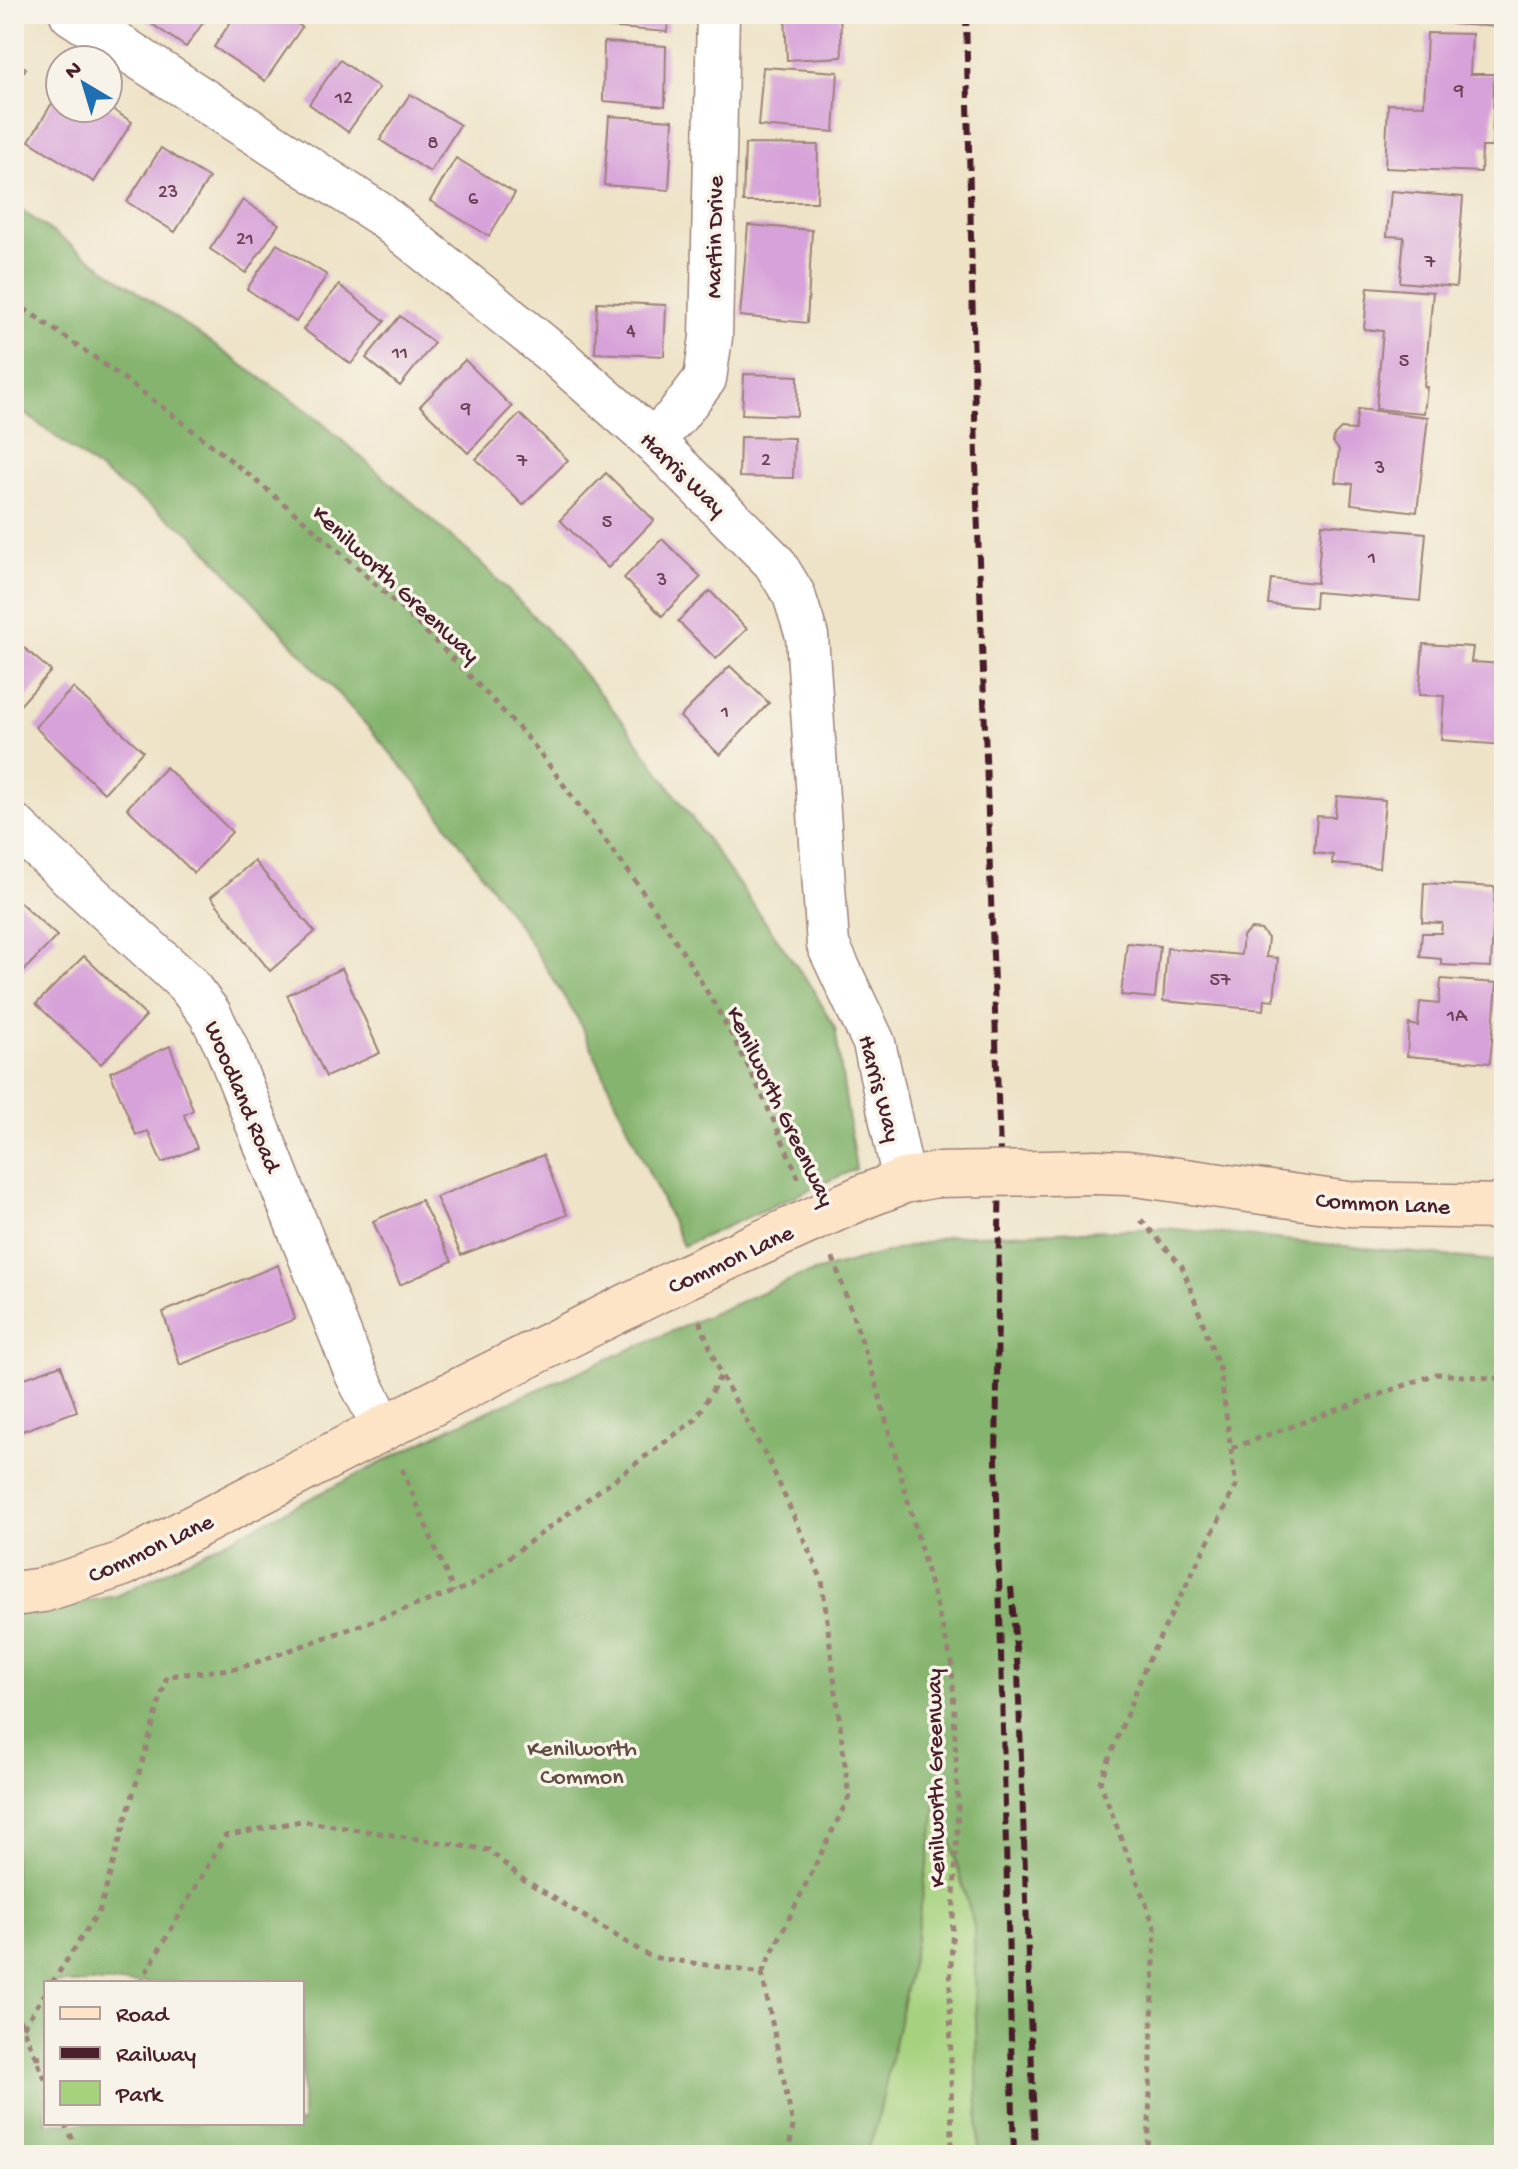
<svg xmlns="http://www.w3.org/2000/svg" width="1518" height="2169" font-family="'Gochi Hand',sans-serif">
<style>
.green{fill:#a6d27e;stroke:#787854;stroke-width:2}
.forest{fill:#84b46d;stroke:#676a4c;stroke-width:2;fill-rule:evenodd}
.building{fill:#d7a1d9}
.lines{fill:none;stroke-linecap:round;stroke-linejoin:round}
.street-casing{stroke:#9c8179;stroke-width:45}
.secondary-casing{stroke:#9c8179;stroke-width:47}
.path{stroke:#9c8179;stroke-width:5;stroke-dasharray:6 6;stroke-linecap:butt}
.street{stroke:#fff;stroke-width:42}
.secondary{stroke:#fee4c6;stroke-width:44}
.rail{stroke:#4a1f2b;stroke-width:6;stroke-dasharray:12 6;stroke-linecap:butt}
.secondary-bridge-casing{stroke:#9c8179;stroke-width:47;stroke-linecap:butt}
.secondary-bridge{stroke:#fee4c6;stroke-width:44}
.labels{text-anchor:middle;stroke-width:7;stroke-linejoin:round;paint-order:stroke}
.number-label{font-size:20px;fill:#6d4056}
.street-label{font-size:24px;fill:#4a1f2b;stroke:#f7f3e8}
.park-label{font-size:24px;fill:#614c40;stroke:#f7f3e8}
</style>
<rect width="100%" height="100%" fill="#f7f3e8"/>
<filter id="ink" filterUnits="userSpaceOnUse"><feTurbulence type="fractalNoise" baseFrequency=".0125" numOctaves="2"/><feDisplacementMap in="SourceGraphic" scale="16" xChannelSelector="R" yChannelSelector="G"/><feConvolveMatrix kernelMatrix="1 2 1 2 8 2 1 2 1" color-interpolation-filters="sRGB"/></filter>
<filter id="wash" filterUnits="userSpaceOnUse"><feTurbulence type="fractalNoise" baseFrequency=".006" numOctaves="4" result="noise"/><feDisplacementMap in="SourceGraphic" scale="32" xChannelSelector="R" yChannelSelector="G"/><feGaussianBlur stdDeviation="1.8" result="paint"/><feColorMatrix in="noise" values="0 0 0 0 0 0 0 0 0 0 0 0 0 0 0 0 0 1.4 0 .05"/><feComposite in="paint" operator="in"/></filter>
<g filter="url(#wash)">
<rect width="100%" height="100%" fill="#eee3c7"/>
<!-- green -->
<path class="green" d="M 937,1794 L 974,1926 L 979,2155 L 865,2155 L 877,2124 L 915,1945 Z"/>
<!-- forest -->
<g class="forest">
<path d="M 14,205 L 311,413 L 481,563 L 546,629 L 626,725 L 812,988 L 835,1028 L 856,1169 L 683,1246 L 579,1021 L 528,939 L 425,794 L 371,730 L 194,536 L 106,475 L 14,405 Z"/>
<path d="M 1165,1228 L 1504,1262 L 1504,2155 L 979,2155 L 974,1926 L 938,1796 L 915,1945 L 877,2124 L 865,2155 L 14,2155 L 14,1614 L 117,1596 L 454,1426 L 799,1276 L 949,1236 ZM 46,1983 L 302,1983 L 302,2123 L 46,2123 Z"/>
</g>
<g id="blocks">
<!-- building -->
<g class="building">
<path d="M 137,14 L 209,14 L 186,47 Z"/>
<path d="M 236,14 L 282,14 L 302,27 L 265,81 L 214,47 Z"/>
<path d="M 607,14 L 669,14 L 667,32 L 606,27 Z"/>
<path d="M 785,14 L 840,14 L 842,57 L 787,60 Z"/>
<path d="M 1452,14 L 1499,14 L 1499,27 L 1452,24 Z"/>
<path d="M 1427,33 L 1472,34 L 1470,74 L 1494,74 L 1492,147 L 1482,147 L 1481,172 L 1385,168 L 1388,104 L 1424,105 Z"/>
<path d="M 604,42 L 666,46 L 665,106 L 603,101 Z"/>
<path d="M 340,60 L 379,88 L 348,132 L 309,104 Z"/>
<path d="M 14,61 L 26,68 L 14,88 Z"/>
<path d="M 763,67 L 838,72 L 834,132 L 758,126 Z"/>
<path d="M 60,90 L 60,108 L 110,108 L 132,122 L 94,182 L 29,141 Z"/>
<path d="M 410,94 L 460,125 L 430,172 L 380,140 Z"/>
<path d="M 609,116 L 673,120 L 669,190 L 604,185 Z"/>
<path d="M 745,144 L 818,145 L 817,202 L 743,202 Z"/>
<path d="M 161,148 L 209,178 L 175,232 L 127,202 Z"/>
<path d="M 456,158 L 515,193 L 489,236 L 430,201 Z"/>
<path d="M 1391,191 L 1463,197 L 1456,287 L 1400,282 L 1404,237 L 1387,236 Z"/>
<path d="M 243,200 L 279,224 L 246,273 L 210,249 Z"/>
<path d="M 748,225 L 812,230 L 807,323 L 740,316 Z"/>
<path d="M 277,244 L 327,275 L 296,322 L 247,289 Z"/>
<path d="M 339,285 L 385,321 L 351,364 L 303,329 Z"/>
<path d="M 1368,287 L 1433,292 L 1424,387 L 1427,387 L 1424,413 L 1376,409 L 1383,331 L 1364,329 Z"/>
<path d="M 597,302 L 666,305 L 664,356 L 595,353 Z"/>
<path d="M 400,316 L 434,343 L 400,386 L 366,358 Z"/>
<path d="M 465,360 L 512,407 L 468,453 L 420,406 Z"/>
<path d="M 744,374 L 798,376 L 797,416 L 742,414 Z"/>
<path d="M 1358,409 L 1428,417 L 1417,512 L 1351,504 L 1353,484 L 1335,482 L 1339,450 L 1333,442 L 1334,436 L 1341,429 L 1355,430 Z"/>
<path d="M 520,414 L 568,460 L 523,505 L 476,459 Z"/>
<path d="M 740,437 L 794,438 L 793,478 L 739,477 Z"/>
<path d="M 606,473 L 654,520 L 608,568 L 560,520 Z"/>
<path d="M 1322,524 L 1426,533 L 1420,601 L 1316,592 L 1315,608 L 1268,604 L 1271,579 L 1317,583 Z"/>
<path d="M 662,539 L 701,577 L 662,616 L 624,578 Z"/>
<path d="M 710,591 L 747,629 L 716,659 L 678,621 Z"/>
<path d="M 14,639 L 51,671 L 14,712 Z"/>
<path d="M 1423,644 L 1473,647 L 1471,662 L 1504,664 L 1504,745 L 1441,740 L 1444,696 L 1419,695 Z"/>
<path d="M 730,666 L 769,703 L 720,755 L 680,717 Z"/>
<path d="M 73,688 L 143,751 L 104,793 L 35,727 Z"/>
<path d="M 166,767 L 232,832 L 194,873 L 127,808 Z"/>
<path d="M 1337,796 L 1385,800 L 1379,868 L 1332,864 L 1333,855 L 1314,853 L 1317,816 L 1335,817 Z"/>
<path d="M 254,861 L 315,932 L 270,971 L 211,897 Z"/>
<path d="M 1424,883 L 1495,887 L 1491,967 L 1441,965 L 1441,959 L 1420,957 L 1422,933 L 1441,933 L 1442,923 L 1422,922 Z"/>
<path d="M 14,897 L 57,936 L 17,978 L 14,976 Z"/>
<path d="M 1251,929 L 1261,930 L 1268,938 L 1266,957 L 1278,958 L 1274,1000 L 1265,999 L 1264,1010 L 1163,1001 L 1167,948 L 1241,955 L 1243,936 Z"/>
<path d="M 1127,943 L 1160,946 L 1155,998 L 1121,995 Z"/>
<path d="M 84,956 L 146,1016 L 101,1064 L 36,1004 Z"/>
<path d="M 342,968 L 380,1053 L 326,1077 L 287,995 Z"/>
<path d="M 1441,979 L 1497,983 L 1490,1063 L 1407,1056 L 1409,1024 L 1418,1026 L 1420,1002 L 1439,1004 Z"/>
<path d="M 170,1046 L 193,1110 L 184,1115 L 197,1148 L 162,1163 L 148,1131 L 136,1135 L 110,1072 Z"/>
<path d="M 543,1155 L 567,1215 L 461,1255 L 436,1197 Z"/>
<path d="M 421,1200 L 452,1261 L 400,1285 L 373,1221 Z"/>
<path d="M 278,1265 L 295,1319 L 180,1365 L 163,1312 Z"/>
<path d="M 61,1365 L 77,1411 L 14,1434 L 14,1382 Z"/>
</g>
</g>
</g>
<g filter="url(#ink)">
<use href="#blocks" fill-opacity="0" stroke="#9c8179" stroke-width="2"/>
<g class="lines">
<!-- street casing -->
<g class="street-casing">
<g id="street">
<path d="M 71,14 L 380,214 L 560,359 L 652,440 L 774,562 L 794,595 L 807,636 L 828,945 L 874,1043 L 904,1181"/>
<path d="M 652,440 L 675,418 L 705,379 L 711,337 L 718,14"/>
<path d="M 14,825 L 187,984 L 210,1014 L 226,1046 L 356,1374 L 384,1428"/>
</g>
</g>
<!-- secondary casing -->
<g class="secondary-casing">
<g id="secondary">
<path d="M 1096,1172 L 1128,1173 L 1348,1204 L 1504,1207"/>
<path d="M 865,1196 L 904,1181 L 937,1175"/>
<path d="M 14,1594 L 43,1590 L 123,1564 L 384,1428 L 683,1278 L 725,1259"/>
</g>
</g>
<!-- path -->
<g class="path">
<path d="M 14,302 C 199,426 374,568 524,734 C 544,756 561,782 579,806 C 638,881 693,962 738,1047 C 761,1090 780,1135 799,1179"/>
<path d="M 1141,1220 L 1182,1266 L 1195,1301 L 1220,1371 L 1236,1486 L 1147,1663 L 1100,1782 L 1155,1928 L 1148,2155"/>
<path d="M 833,1258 L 875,1380 L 952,1663 L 958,1807 L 950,1987 L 952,2155"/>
<path d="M 1232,1448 L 1436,1374 L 1504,1379"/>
<path d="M 402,1469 L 454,1592"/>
<path d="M 762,1973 L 793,2126 L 788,2155"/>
<path d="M 52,1983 L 100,1909 L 167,1676 L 240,1668 L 470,1586 L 696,1419 L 721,1375 L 699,1320"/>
<path d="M 140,1983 L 225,1836 L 301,1821 L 489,1850 L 521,1878 L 651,1957 L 762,1973 L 849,1797 L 822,1580 L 770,1463 L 721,1375"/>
<path d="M 14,2008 L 46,2081"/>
<path d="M 23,2027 L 46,1992"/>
<path d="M 35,2057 L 46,2056"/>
<path d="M 65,2123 L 80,2155"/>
</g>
<!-- street -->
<use href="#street" class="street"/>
<!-- secondary -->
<use href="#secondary" class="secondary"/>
<!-- rail -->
<g class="rail">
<path d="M 966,14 L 977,503 L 1000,1153 L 996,1460 L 1014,2155"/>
<path d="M 1011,1587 L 1018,1672 L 1035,2155"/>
</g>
<!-- secondary-bridge casing -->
<g class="secondary-bridge-casing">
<g id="secondary-bridge">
<path d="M 937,1175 L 1096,1172"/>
<path d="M 725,1259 L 865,1196"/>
</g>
</g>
<!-- secondary-bridge -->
<use href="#secondary-bridge" class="secondary-bridge"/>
</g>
</g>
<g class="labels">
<!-- number labels -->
<g class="number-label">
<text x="1459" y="96">9</text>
<text x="344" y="103">12</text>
<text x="433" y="148">8</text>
<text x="168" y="197">23</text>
<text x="473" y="204">6</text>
<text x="245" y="244">21</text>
<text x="1430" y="267">7</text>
<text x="631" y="336">4</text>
<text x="400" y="358">11</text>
<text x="1404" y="366">5</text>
<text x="466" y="414">9</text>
<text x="766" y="465">2</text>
<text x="522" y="466">7</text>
<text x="1380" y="473">3</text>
<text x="607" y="527">5</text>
<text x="1372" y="563">1</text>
<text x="662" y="585">3</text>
<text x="725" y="717">1</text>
<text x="1220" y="985">57</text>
<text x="1457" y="1021">1A</text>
</g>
<!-- street labels -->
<g class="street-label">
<text transform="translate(713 237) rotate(-89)" y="8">Martin Drive</text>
<text transform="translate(684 473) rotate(44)" y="8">Harris Way</text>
<text transform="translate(397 583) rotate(43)" y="8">Kenilworth Greenway</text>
<text transform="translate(881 1088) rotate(75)" y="8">Harris Way</text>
<text transform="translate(244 1096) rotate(67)" y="8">Woodland Road</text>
<text transform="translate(782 1106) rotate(64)" y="8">Kenilworth Greenway</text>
<text transform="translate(1383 1202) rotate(3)" y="8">Common Lane</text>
<text transform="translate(730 1258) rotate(-25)" y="8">Common Lane</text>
<text transform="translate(150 1547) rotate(-25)" y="8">Common Lane</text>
<text transform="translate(934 1778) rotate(-91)" y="8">Kenilworth Greenway</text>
</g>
<!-- park labels -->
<g class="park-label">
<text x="582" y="1755">Kenilworth<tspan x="582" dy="28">Common</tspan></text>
</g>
</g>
<!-- margin -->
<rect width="1518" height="2169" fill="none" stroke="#f7f3e8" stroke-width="48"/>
<!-- legend -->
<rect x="44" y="1981" width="260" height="144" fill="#f7f3e8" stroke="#b29e9c" stroke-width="2"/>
<rect x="60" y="2007" width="40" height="12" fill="#fee4c6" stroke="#b29e9c" stroke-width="2"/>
<text x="116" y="2021" font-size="24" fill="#4a1f2b">Road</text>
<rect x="60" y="2047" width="40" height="12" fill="#4a1f2b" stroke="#b29e9c" stroke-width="2"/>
<text x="116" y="2061" font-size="24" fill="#4a1f2b">Railway</text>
<rect x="60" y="2081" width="40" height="24" fill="#a6d27e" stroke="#b29e9c" stroke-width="2"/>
<text x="116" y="2101" font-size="24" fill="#4a1f2b">Park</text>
<!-- north arrow -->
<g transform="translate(84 84) rotate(322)"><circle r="38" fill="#f7f3e8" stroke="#b29e9c" stroke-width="2"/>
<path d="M0-6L14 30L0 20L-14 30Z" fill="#1f6fb2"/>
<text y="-12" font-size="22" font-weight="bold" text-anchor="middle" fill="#4a1f2b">N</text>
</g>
</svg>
